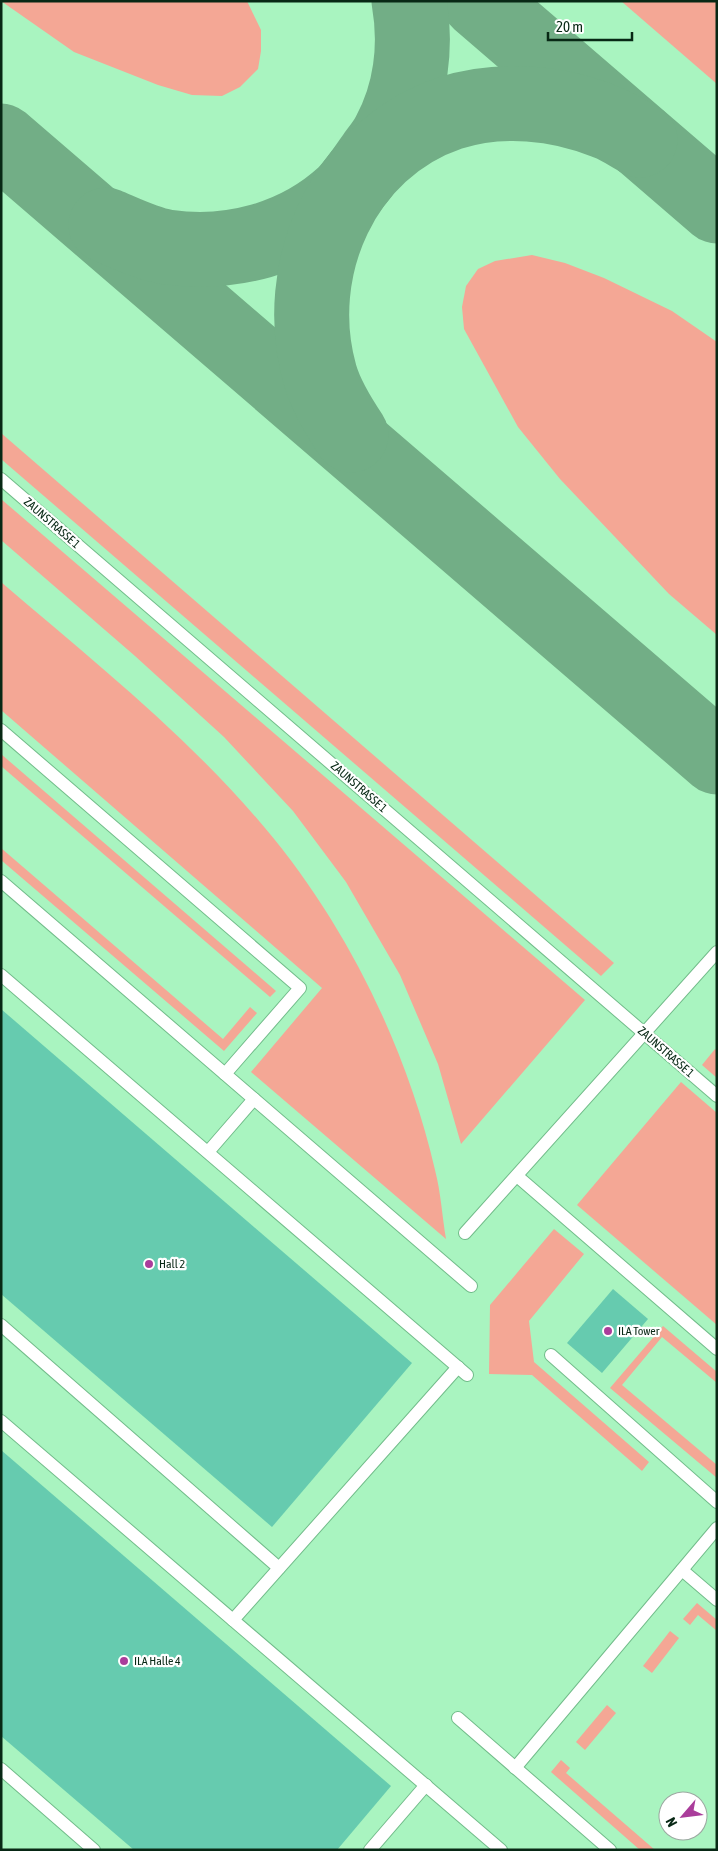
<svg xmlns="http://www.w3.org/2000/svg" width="718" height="1851" font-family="'Asap Condensed',sans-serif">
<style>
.green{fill:#f4a795}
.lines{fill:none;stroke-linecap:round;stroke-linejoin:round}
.taxiway{stroke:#72ae86;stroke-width:75}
.building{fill:#66cbaf}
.service-casing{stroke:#72bc8a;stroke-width:14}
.service{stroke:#fff;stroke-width:12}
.poi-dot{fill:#aa3d9b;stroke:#fff;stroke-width:2}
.labels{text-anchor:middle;stroke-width:4.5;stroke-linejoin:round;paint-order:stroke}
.street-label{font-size:12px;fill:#082815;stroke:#fff}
.poi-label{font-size:12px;fill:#082815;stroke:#fff;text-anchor:start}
</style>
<rect width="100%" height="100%" fill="#a9f4c0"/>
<!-- green -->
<g class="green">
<path d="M 1,1 L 247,1 L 261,30 L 261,51 L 258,69 L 240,87 L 222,96 L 192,95 L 158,85 L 74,52 Z"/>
<path d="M 621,1 L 717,1 L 717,84 Z"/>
<path d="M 532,255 L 565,263 L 604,278 L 672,311 L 717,342 L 717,635 L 669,594 L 560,479 L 518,427 L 464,329 L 462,307 L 466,286 L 478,269 L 495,261 Z"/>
<path d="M 1,433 L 614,963 L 601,976 L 1,459 Z"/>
<path d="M 1,499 L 585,1000 L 461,1144 L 438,1064 L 400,975 L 346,882 L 293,811 L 224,737 L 135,656 L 1,540 Z"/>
<path d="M 1,582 C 92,660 188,736 265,828 C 346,924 407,1048 435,1170 C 441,1193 442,1216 446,1239 L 251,1072 L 322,988 L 1,710 Z"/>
<path d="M 1,754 L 276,991 L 270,997 L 1,766 Z"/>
<path d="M 1,848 L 223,1039 L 250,1007 L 257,1013 L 224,1051 L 1,860 Z"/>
<path d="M 715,1049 L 717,1051 L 717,1078 L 702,1065 Z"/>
<path d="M 681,1082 L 717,1113 L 717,1325 L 577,1205 Z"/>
<path d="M 554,1229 L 584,1254 L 529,1321 L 534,1362 L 649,1462 L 642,1471 L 532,1375 L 489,1374 L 490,1305 Z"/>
<path d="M 663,1326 L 717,1372 L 717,1383 L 662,1337 L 622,1385 L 717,1465 L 717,1478 L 610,1388 Z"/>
<path d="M 697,1603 L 717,1620 L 717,1631 L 698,1615 L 690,1625 L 683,1619 Z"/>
<path d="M 670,1631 L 679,1638 L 652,1673 L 643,1666 Z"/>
<path d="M 607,1705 L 616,1713 L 585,1750 L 576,1742 Z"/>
<path d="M 561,1760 L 570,1768 L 566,1773 L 655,1850 L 640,1850 L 551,1772 Z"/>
</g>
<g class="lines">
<!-- taxiway -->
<g class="taxiway">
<path d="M 479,1 L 717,206"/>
<path d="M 1,141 L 717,757"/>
<path d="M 106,225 C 125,233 147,244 167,247 C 230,256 296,239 344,195 C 355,184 365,169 374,156 C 379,149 385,142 389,134 C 411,94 417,46 409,1"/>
<path d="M 351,435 C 339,417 326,396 320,375 C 290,269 343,149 450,113 C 500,97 558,102 606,122 C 618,126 629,134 640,140"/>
</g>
</g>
<!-- building -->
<g class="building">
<path d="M 1,1009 L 412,1363 L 272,1527 L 1,1294 Z"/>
<path d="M 613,1289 L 648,1319 L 602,1373 L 567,1343 Z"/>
<path d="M 1,1450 L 391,1786 L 337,1850 L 134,1850 L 1,1736 Z"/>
</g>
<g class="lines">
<!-- service casing -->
<g class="service-casing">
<g id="service">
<path d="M 1,479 L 717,1096"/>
<path d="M 1,730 L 300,988 L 225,1074"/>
<path d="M 1,881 L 471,1286"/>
<path d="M 1,975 L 467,1375"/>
<path d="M 208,1152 L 254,1099"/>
<path d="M 517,1176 L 717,1349"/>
<path d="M 465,1233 L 717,952"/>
<path d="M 1,1325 L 279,1568"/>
<path d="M 551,1355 L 717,1502"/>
<path d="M 1,1421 L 501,1850"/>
<path d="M 682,1570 L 717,1600"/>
<path d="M 233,1620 L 458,1367"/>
<path d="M 458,1718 L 610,1850"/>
<path d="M 515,1768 L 717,1528"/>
<path d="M 1,1769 L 94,1850"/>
<path d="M 370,1850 L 426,1785"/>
</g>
</g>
<!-- service -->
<use href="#service" class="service"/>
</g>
<!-- markers -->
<g class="poi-dot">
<circle cx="149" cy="1264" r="5"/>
<circle cx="608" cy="1331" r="5"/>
<circle cx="124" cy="1661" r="5"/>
</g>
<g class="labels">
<!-- street labels -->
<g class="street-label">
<text transform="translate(52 523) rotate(41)" y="4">ZAUNSTRASSE 1</text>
<text transform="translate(359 787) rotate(41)" y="4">ZAUNSTRASSE 1</text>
<text transform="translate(666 1052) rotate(41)" y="4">ZAUNSTRASSE 1</text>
</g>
<!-- poi labels -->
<g class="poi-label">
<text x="159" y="1268">Hall 2</text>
<text x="618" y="1335">ILA Tower</text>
<text x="134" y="1665">ILA Halle 4</text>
</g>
</g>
<!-- border -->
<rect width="718" height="1851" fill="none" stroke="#082815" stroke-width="5"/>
<!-- north arrow -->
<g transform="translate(683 1816) rotate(242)"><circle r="24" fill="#ffffff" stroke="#9ca9a1"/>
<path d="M0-4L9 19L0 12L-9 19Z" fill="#aa3d9b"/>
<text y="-8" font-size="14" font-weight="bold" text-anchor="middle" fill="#082815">N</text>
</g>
<!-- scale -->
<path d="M548 32v8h84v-8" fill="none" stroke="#082815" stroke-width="2.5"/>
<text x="556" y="32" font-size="15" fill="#082815" stroke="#ffffff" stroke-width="4" paint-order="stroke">20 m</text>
</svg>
